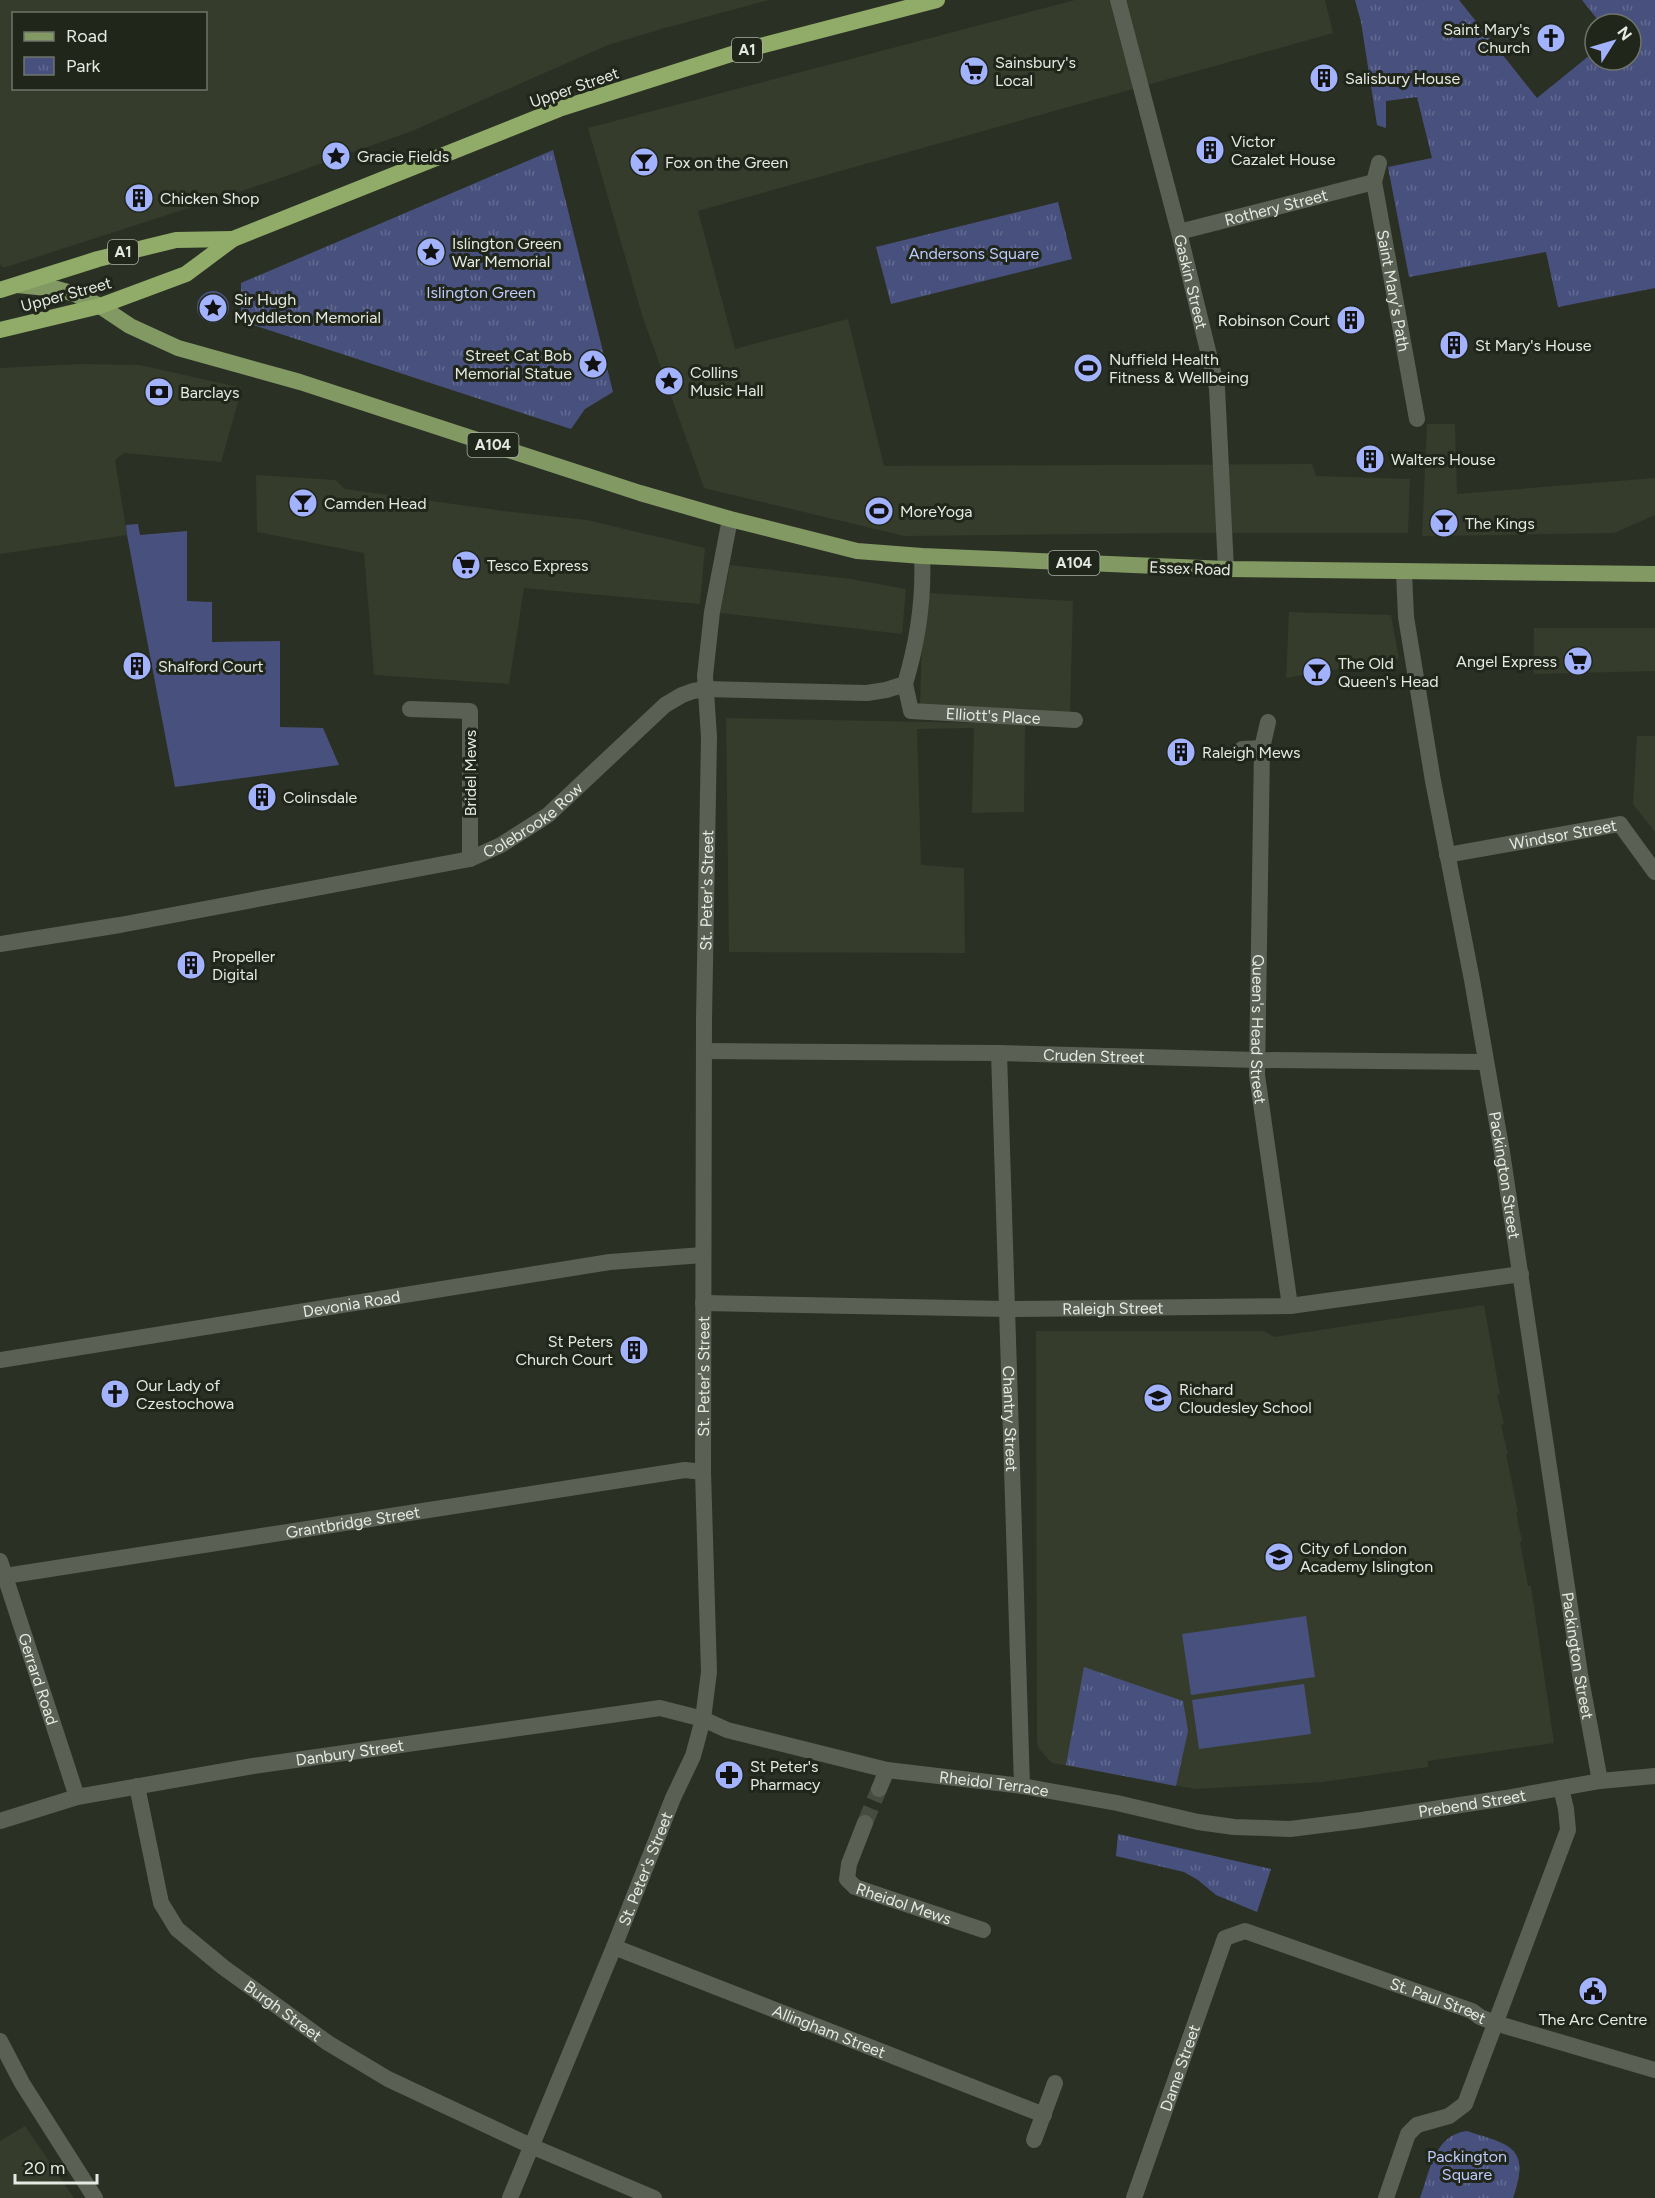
<svg xmlns="http://www.w3.org/2000/svg" width="1655" height="2198" font-family="Figtree,sans-serif">
<style>
.built{fill:#353c2b;fill-rule:evenodd}
.green{fill:#48517e}
.park{fill:url(#park-tufts)}
.lines{fill:none;stroke-linecap:round;stroke-linejoin:round}
.minor-tunnel{stroke:#474c40;stroke-width:16;stroke-dasharray:16 8;stroke-linecap:butt}
.minor{stroke:#5a6053;stroke-width:16}
.primary{stroke:#839963;stroke-width:16}
.trunk{stroke:#90ac68;stroke-width:16}
.labels{text-anchor:middle;stroke-width:6;stroke-linejoin:round;paint-order:stroke}
.shield{fill:#21261b;stroke:#aaaea6;stroke-width:1.5}
.shield-label{font-size:15px;font-weight:bold;fill:#e5e9e1}
.poi-label{font-size:16px;fill:#e5e9e1;stroke:#21261b;text-anchor:start}
.street-label{font-size:16px;fill:#e5e9e1;stroke:#21261b}
.park-label{font-size:16px;fill:#bec9fc;stroke:#21261b}
</style>
<defs>
<pattern id="park-tufts" width="24" height="20" patternUnits="userSpaceOnUse" patternTransform="scale(1.5)"><rect width="24" height="20" fill="#48517e"/><path d="M3 7l-1-3M5 7V3M7 7l1-3M15 17l-1-3M17 17v-4M19 17l1-3" fill="none" stroke="#626a90"/></pattern>
</defs>
<rect width="100%" height="100%" fill="#2b3024"/>
<!-- built -->
<g class="built">
<path d="M 0,0 L 769,0 L 665,28 L 608,45 L 412,131 L 275,180 L 3,268 L 0,264 ZM 14,14 L 206,14 L 206,88 L 14,88 Z"/>
<path d="M 1075,0 L 1325,0 L 1333,33 L 698,211 L 735,349 L 848,319 L 884,466 L 1312,464 L 1316,476 L 1410,479 L 1408,533 L 1175,533 L 904,536 L 704,488 L 642,315 L 588,128 Z"/>
<path d="M 81,364 L 140,365 L 242,388 L 221,462 L 124,453 L 115,460 L 127,535 L 0,554 L 0,368 Z"/>
<path d="M 1427,424 L 1455,424 L 1457,494 L 1655,478 L 1655,515 L 1614,533 L 1422,536 Z"/>
<path d="M 256,475 L 335,480 L 345,489 L 504,511 L 587,520 L 705,548 L 700,604 L 524,588 L 509,684 L 374,675 L 364,553 L 257,532 Z"/>
<path d="M 730,565 L 851,579 L 906,589 L 902,634 L 720,613 Z"/>
<path d="M 929,593 L 1073,601 L 1070,712 L 920,708 L 922,640 Z"/>
<path d="M 1289,612 L 1391,615 L 1399,659 L 1286,678 Z"/>
<path d="M 1534,628 L 1655,628 L 1655,671 L 1534,674 Z"/>
<path d="M 726,718 L 1025,724 L 1024,812 L 972,813 L 974,728 L 917,729 L 921,865 L 964,868 L 965,953 L 729,952 Z"/>
<path d="M 1637,736 L 1655,736 L 1655,832 L 1633,804 Z"/>
<path d="M 1484,1305 L 1500,1394 L 1497,1395 L 1504,1424 L 1501,1425 L 1508,1454 L 1506,1454 L 1518,1512 L 1516,1512 L 1522,1541 L 1520,1542 L 1528,1586 L 1531,1586 L 1554,1743 L 1428,1761 L 1428,1767 L 1323,1782 L 1196,1789 L 1052,1763 L 1049,1760 L 1039,1749 L 1037,1741 L 1036,1331 L 1264,1331 L 1274,1337 Z"/>
<path d="M 25,2126 L 74,2198 L 0,2198 L 0,2141 Z"/>
</g>
<!-- green -->
<g class="green">
<circle cx="213" cy="307" r="16"/>
<path d="M 138,524 L 140,535 L 187,531 L 187,601 L 212,602 L 212,642 L 280,641 L 280,727 L 323,728 L 339,765 L 175,787 L 127,535 L 126,525 Z"/>
<path d="M 1306,1616 L 1315,1677 L 1191,1695 L 1182,1634 Z"/>
<path d="M 1304,1684 L 1311,1734 L 1199,1749 L 1192,1700 Z"/>
</g>
<!-- park -->
<g class="park">
<path d="M 1355,0 L 1459,0 L 1537,98 L 1595,51 L 1595,60 L 1631,60 L 1631,24 L 1601,24 L 1582,0 L 1655,0 L 1655,288 L 1558,307 L 1546,252 L 1409,277 L 1388,167 L 1432,158 L 1417,97 L 1386,101 L 1386,128 L 1377,125 L 1361,22 Z"/>
<path d="M 553,150 L 613,392 L 585,409 L 571,429 L 241,321 L 241,283 Z"/>
<path d="M 1058,202 L 1072,259 L 891,304 L 876,247 Z"/>
<path d="M 1084,1667 L 1183,1701 L 1188,1731 L 1176,1786 L 1066,1765 Z"/>
<path d="M 1118,1834 L 1271,1869 L 1257,1912 L 1216,1895 L 1198,1880 L 1184,1872 L 1116,1856 Z"/>
<path d="M 1467,2131 C 1510,2145 1531,2146 1513,2198 L 1420,2198 C 1430,2171 1434,2135 1467,2131 Z"/>
</g>
<g class="lines">
<!-- minor-tunnel -->
<path class="minor-tunnel" d="M 865,1823 L 879,1789"/>
<!-- minor -->
<g class="minor">
<path id="s1" d="M 1118,0 L 1180,236 L 1217,388 L 1226,569"/>
<path id="s2" d="M 1379,163 L 1374,182 L 1417,419"/>
<path id="s3" d="M 1179,232 L 1374,182"/>
<path id="s4" d="M 1404,572 L 1406,617 L 1433,781 L 1472,980 L 1502,1152 L 1580,1674 L 1600,1781"/>
<path id="s5" d="M 905,684 L 911,711 L 1075,720"/>
<path d="M 410,709 L 470,711 L 470,859"/>
<path id="s6" d="M 1268,722 L 1262,748 L 1257,1075 L 1290,1306"/>
<path d="M 1242,749 L 1262,748"/>
<path id="s7" d="M 1447,855 L 1620,824 L 1655,872"/>
<path id="s8" d="M 0,944 L 120,925 L 470,859 L 501,845 L 548,815 L 665,705 L 682,695 L 693,691 L 706,689 L 867,693 L 886,690 L 905,684 C 917,644 924,598 922,556"/>
<path id="s9" d="M 704,1051 L 999,1053 L 1257,1060 L 1485,1062"/>
<path id="s10" d="M 999,1053 L 1022,1786"/>
<path id="s11" d="M 703,1303 L 1007,1309 L 1290,1306 L 1521,1274"/>
<path id="s12" d="M 0,1360 L 610,1262 L 703,1255"/>
<path id="s13" d="M 0,1561 L 77,1797"/>
<path id="s14" d="M 5,1576 L 685,1470 L 703,1472"/>
<path id="s15" d="M 137,1786 L 161,1903 L 177,1929 L 223,1967 L 328,2043 L 388,2079 L 531,2146 L 654,2198"/>
<path d="M 879,1789 L 887,1770"/>
<path id="s16" d="M 0,1821 L 77,1797 L 253,1766 L 660,1708 L 703,1719 L 727,1730 L 887,1770 L 1022,1786 L 1117,1803 L 1198,1822 L 1234,1827 L 1290,1829 L 1362,1820 L 1506,1798 L 1600,1781 L 1655,1776"/>
<path id="s17" d="M 865,1823 L 849,1864 L 847,1879 L 855,1887 L 983,1930"/>
<path id="s18" d="M 614,1947 L 1044,2115"/>
<path d="M 0,2041 L 22,2083 L 95,2198"/>
<path d="M 1034,2140 L 1055,2083"/>
<path id="s19" d="M 510,2198 L 614,1947 L 673,1798 L 693,1756 L 703,1719 L 709,1672 L 703,1472 L 704,1020 L 709,737 L 705,676 L 712,612 L 730,519"/>
<path id="s20" d="M 1134,2198 L 1225,1938 L 1245,1931 L 1472,2011 L 1480,2017 L 1495,2023 L 1655,2070"/>
<path d="M 1386,2198 L 1408,2134 L 1417,2125 L 1449,2116 L 1465,2104 L 1568,1830 L 1566,1809 L 1561,1788"/>
</g>
<!-- primary -->
<path class="primary" d="M 17,285 L 57,289 L 75,294 L 100,306 L 130,326 L 178,348 L 300,382 L 640,493 L 730,519 L 857,551 L 922,556 L 1226,569 L 1655,574"/>
<!-- trunk -->
<g class="trunk">
<path d="M 0,290 L 98,259 L 176,240 L 233,239"/>
<path d="M 0,330 L 100,306 L 186,274 L 233,239 L 559,109 L 741,51 L 937,0"/>
</g>
</g>
<!-- icons -->
<defs>
<g id="church-disc" transform="scale(1.5)"><circle r="9.5" fill="#a2b2fd" stroke="#21261b"/><path d="M-1.2-6h2.4v3.5h3.3v2.4h-3.3V6h-2.4V-.1h-3.3v-2.4h3.3Z" fill="#111"/></g>
<g id="supermarket-disc" transform="scale(1.5)"><circle r="9.5" fill="#a2b2fd" stroke="#21261b"/><path d="M-6-5.5h2.5l.6 2H6L4.5 2H-2.5L-4.4-4H-6ZM-1.5 3.2a1.3 1.3 0 1 0 .1 0ZM3 3.2a1.3 1.3 0 1 0 .1 0Z" fill="#111"/></g>
<g id="building-disc" transform="scale(1.5)"><circle r="9.5" fill="#a2b2fd" stroke="#21261b"/><path d="M-4-6H4V6H1V3H-1V6H-4ZM-2.5-4.3h1.7v1.8h-1.7ZM.8-4.3h1.7v1.8H.8ZM-2.5-1h1.7V.8h-1.7ZM.8-1h1.7V.8H.8Z" fill="#111"/></g>
<g id="sight-disc" transform="scale(1.5)"><circle r="9.5" fill="#a2b2fd" stroke="#21261b"/><path d="M0-6L1.8-2.2L6-1.7L2.9 1.2L3.7 5.4L0 3.3L-3.7 5.4L-2.9 1.2L-6-1.7L-1.8-2.2Z" fill="#111"/></g>
<g id="bar-disc" transform="scale(1.5)"><circle r="9.5" fill="#a2b2fd" stroke="#21261b"/><path d="M-6-5H6L.8 .8V4.5H3.5V6h-7V4.5H-.8V.8Z" fill="#111"/></g>
<g id="stadium-disc" transform="scale(1.5)"><circle r="9.5" fill="#a2b2fd" stroke="#21261b"/><path d="M0-5a6.5 5 0 1 0 0 10a6.5 5 0 1 0 0-10ZM-3.5-1.8h7v3.6h-7Z" fill="#111"/></g>
<g id="bank-disc" transform="scale(1.5)"><circle r="9.5" fill="#a2b2fd" stroke="#21261b"/><path d="M-6-4H6V4H-6ZM0-2.3a2.3 2.3 0 1 0 0 4.6a2.3 2.3 0 1 0 0-4.6Z" fill="#111"/></g>
<g id="school-disc" transform="scale(1.5)"><circle r="9.5" fill="#a2b2fd" stroke="#21261b"/><path d="M0-5L7-2L0 1L-7-2ZM-4 1L0 2.5L4 1V4Q0 6-4 4Z" fill="#111"/></g>
<g id="pharmacy-disc" transform="scale(1.5)"><circle r="9.5" fill="#a2b2fd" stroke="#21261b"/><path d="M-2-6h4v4h4v4h-4v4h-4v-4h-4v-4h4Z" fill="#111"/></g>
<g id="civic-disc" transform="scale(1.5)"><circle r="9.5" fill="#a2b2fd" stroke="#21261b"/><path d="M-.6-6.5H3V-4.5H.6V-3L4-1V1h2V6H-6V1h2V-1L-.6-3ZM-1.2 2.5V6h2.4V2.5Z" fill="#111"/></g>
</defs>
<g fill-rule="evenodd">
<use href="#church-disc" x="1551" y="38"/>
<use href="#supermarket-disc" x="974" y="71"/>
<use href="#building-disc" x="1324" y="78"/>
<use href="#building-disc" x="1210" y="150"/>
<use href="#sight-disc" x="336" y="156"/>
<use href="#bar-disc" x="644" y="162"/>
<use href="#building-disc" x="139" y="198"/>
<use href="#sight-disc" x="431" y="252"/>
<use href="#sight-disc" x="213" y="308"/>
<use href="#building-disc" x="1351" y="320"/>
<use href="#building-disc" x="1454" y="345"/>
<use href="#sight-disc" x="593" y="364"/>
<use href="#stadium-disc" x="1088" y="368"/>
<use href="#sight-disc" x="669" y="381"/>
<use href="#bank-disc" x="159" y="392"/>
<use href="#building-disc" x="1370" y="459"/>
<use href="#bar-disc" x="303" y="503"/>
<use href="#stadium-disc" x="879" y="511"/>
<use href="#bar-disc" x="1444" y="523"/>
<use href="#supermarket-disc" x="466" y="565"/>
<use href="#supermarket-disc" x="1578" y="661"/>
<use href="#building-disc" x="137" y="666"/>
<use href="#bar-disc" x="1317" y="672"/>
<use href="#building-disc" x="1181" y="752"/>
<use href="#building-disc" x="262" y="797"/>
<use href="#building-disc" x="191" y="965"/>
<use href="#building-disc" x="634" y="1350"/>
<use href="#church-disc" x="115" y="1394"/>
<use href="#school-disc" x="1158" y="1398"/>
<use href="#school-disc" x="1279" y="1557"/>
<use href="#pharmacy-disc" x="729" y="1775"/>
<use href="#civic-disc" x="1593" y="1991"/>
</g>
<g class="labels">
<!-- shield labels -->
<g class="shield">
<rect x="732" y="38" width="30" height="24" rx="4.5"/>
<rect x="108" y="240" width="30" height="24" rx="4.5"/>
<rect x="467.5" y="433" width="51" height="24" rx="4.5"/>
<rect x="1048.5" y="551" width="51" height="24" rx="4.5"/>
</g>
<g class="shield-label">
<text x="747" y="55">A1</text>
<text x="123" y="257">A1</text>
<text x="493" y="450">A104</text>
<text x="1074" y="568">A104</text>
</g>
<!-- poi labels -->
<g class="poi-label">
<text x="1530" y="35" text-anchor="end">Saint Mary's<tspan x="1530" dy="18">Church</tspan></text>
<text x="995" y="68">Sainsbury's<tspan x="995" dy="18">Local</tspan></text>
<text x="1345" y="84">Salisbury House</text>
<text x="1231" y="147">Victor<tspan x="1231" dy="18">Cazalet House</tspan></text>
<text x="357" y="162">Gracie Fields</text>
<text x="665" y="168">Fox on the Green</text>
<text x="160" y="204">Chicken Shop</text>
<text x="452" y="249">Islington Green<tspan x="452" dy="18">War Memorial</tspan></text>
<text x="234" y="305">Sir Hugh<tspan x="234" dy="18">Myddleton Memorial</tspan></text>
<text x="1330" y="326" text-anchor="end">Robinson Court</text>
<text x="1475" y="351">St Mary's House</text>
<text x="572" y="361" text-anchor="end">Street Cat Bob<tspan x="572" dy="18">Memorial Statue</tspan></text>
<text x="1109" y="365">Nuffield Health<tspan x="1109" dy="18">Fitness &amp; Wellbeing</tspan></text>
<text x="690" y="378">Collins<tspan x="690" dy="18">Music Hall</tspan></text>
<text x="180" y="398">Barclays</text>
<text x="1391" y="465">Walters House</text>
<text x="324" y="509">Camden Head</text>
<text x="900" y="517">MoreYoga</text>
<text x="1465" y="529">The Kings</text>
<text x="487" y="571">Tesco Express</text>
<text x="1557" y="667" text-anchor="end">Angel Express</text>
<text x="1338" y="669">The Old<tspan x="1338" dy="18">Queen's Head</tspan></text>
<text x="158" y="672">Shalford Court</text>
<text x="1202" y="758">Raleigh Mews</text>
<text x="283" y="803">Colinsdale</text>
<text x="212" y="962">Propeller<tspan x="212" dy="18">Digital</tspan></text>
<text x="613" y="1347" text-anchor="end">St Peters<tspan x="613" dy="18">Church Court</tspan></text>
<text x="136" y="1391">Our Lady of<tspan x="136" dy="18">Czestochowa</tspan></text>
<text x="1179" y="1395">Richard<tspan x="1179" dy="18">Cloudesley School</tspan></text>
<text x="1300" y="1554">City of London<tspan x="1300" dy="18">Academy Islington</tspan></text>
<text x="750" y="1772">St Peter's<tspan x="750" dy="18">Pharmacy</tspan></text>
<text x="1593" y="2025" text-anchor="middle">The Arc Centre</text>
</g>
<!-- street labels -->
<g class="street-label">
<text transform="translate(574 87) rotate(-19)" y="6">Upper Street</text>
<text dy="6" stroke="none"><textPath href="#s3" startOffset="100">Rothery Street</textPath></text>
<text dy="6" stroke="none"><textPath href="#s1" startOffset="291">Gaskin Street</textPath></text>
<text dy="6" stroke="none"><textPath href="#s2" startOffset="130">Saint Mary's Path</textPath></text>
<text transform="translate(66 294) rotate(-15)" y="6">Upper Street</text>
<text transform="translate(1190 568) rotate(2)" y="6">Essex Road</text>
<text dy="6" stroke="none"><textPath href="#s5" startOffset="110">Elliott's Place</textPath></text>
<text transform="translate(470 773) rotate(-90)" y="6">Bridel Mews</text>
<text dy="6" stroke="none"><textPath href="#s8" startOffset="552">Colebrooke Row</textPath></text>
<text dy="6" stroke="none"><textPath href="#s7" startOffset="118">Windsor Street</textPath></text>
<text dy="6" stroke="none"><textPath href="#s19" startOffset="1346">St. Peter's Street</textPath></text>
<text dy="6" stroke="none"><textPath href="#s6" startOffset="308">Queen's Head Street</textPath></text>
<text dy="6" stroke="none"><textPath href="#s9" startOffset="390">Cruden Street</textPath></text>
<text dy="6" stroke="none"><textPath href="#s4" startOffset="612">Packington Street</textPath></text>
<text dy="6" stroke="none"><textPath href="#s12" startOffset="356">Devonia Road</textPath></text>
<text dy="6" stroke="none"><textPath href="#s11" startOffset="410">Raleigh Street</textPath></text>
<text dy="6" stroke="none"><textPath href="#s19" startOffset="860">St. Peter's Street</textPath></text>
<text dy="6" stroke="none"><textPath href="#s10" startOffset="366">Chantry Street</textPath></text>
<text dy="6" stroke="none"><textPath href="#s14" startOffset="352">Grantbridge Street</textPath></text>
<text dy="6" stroke="none"><textPath href="#s4" startOffset="1098">Packington Street</textPath></text>
<text dy="6" stroke="none"><textPath href="#s13" startOffset="124">Gerrard Road</textPath></text>
<text dy="6" stroke="none"><textPath href="#s16" startOffset="357">Danbury Street</textPath></text>
<text dy="6" stroke="none"><textPath href="#s16" startOffset="1014">Rheidol Terrace</textPath></text>
<text dy="6" stroke="none"><textPath href="#s16" startOffset="1498">Prebend Street</textPath></text>
<text dy="6" stroke="none"><textPath href="#s19" startOffset="356">St. Peter's Street</textPath></text>
<text dy="6" stroke="none"><textPath href="#s17" startOffset="122">Rheidol Mews</textPath></text>
<text dy="6" stroke="none"><textPath href="#s20" startOffset="502">St. Paul Street</textPath></text>
<text dy="6" stroke="none"><textPath href="#s15" startOffset="284">Burgh Street</textPath></text>
<text dy="6" stroke="none"><textPath href="#s18" startOffset="231">Allingham Street</textPath></text>
<text dy="6" stroke="none"><textPath href="#s20" startOffset="138">Dame Street</textPath></text>
</g>
<!-- park labels -->
<g class="park-label">
<text x="974" y="259">Andersons Square</text>
<text x="481" y="298">Islington Green</text>
<text x="1467" y="2162">Packington<tspan x="1467" dy="18">Square</tspan></text>
</g>
</g>
<!-- legend -->
<rect x="12" y="12" width="195" height="78" fill="#21261b" stroke="#6f746a" stroke-width="1.5"/>
<rect x="24" y="32" width="30" height="9" fill="#839963" stroke="#6f746a" stroke-width="1.5"/>
<text x="66" y="42" font-size="18" fill="#e5e9e1">Road</text>
<rect x="24" y="57" width="30" height="18" fill="url(#park-tufts)" stroke="#6f746a" stroke-width="1.5"/>
<text x="66" y="72" font-size="18" fill="#e5e9e1">Park</text>
<!-- north arrow -->
<g transform="translate(1613 42) rotate(53)"><circle r="28" fill="#21261b" stroke="#6f746a" stroke-width="1.5"/>
<path d="M0-4.5L10 22L0 15L-10 22Z" fill="#a2b2fd"/>
<text y="-9" font-size="16" font-weight="bold" text-anchor="middle" fill="#e5e9e1">N</text>
</g>
<!-- scale -->
<path d="M15 2174v9h82v-9" fill="none" stroke="#e5e9e1" stroke-width="3"/>
<text x="24" y="2174" font-size="18" fill="#e5e9e1" stroke="#21261b" stroke-width="4.5" paint-order="stroke">20 m</text>
</svg>
